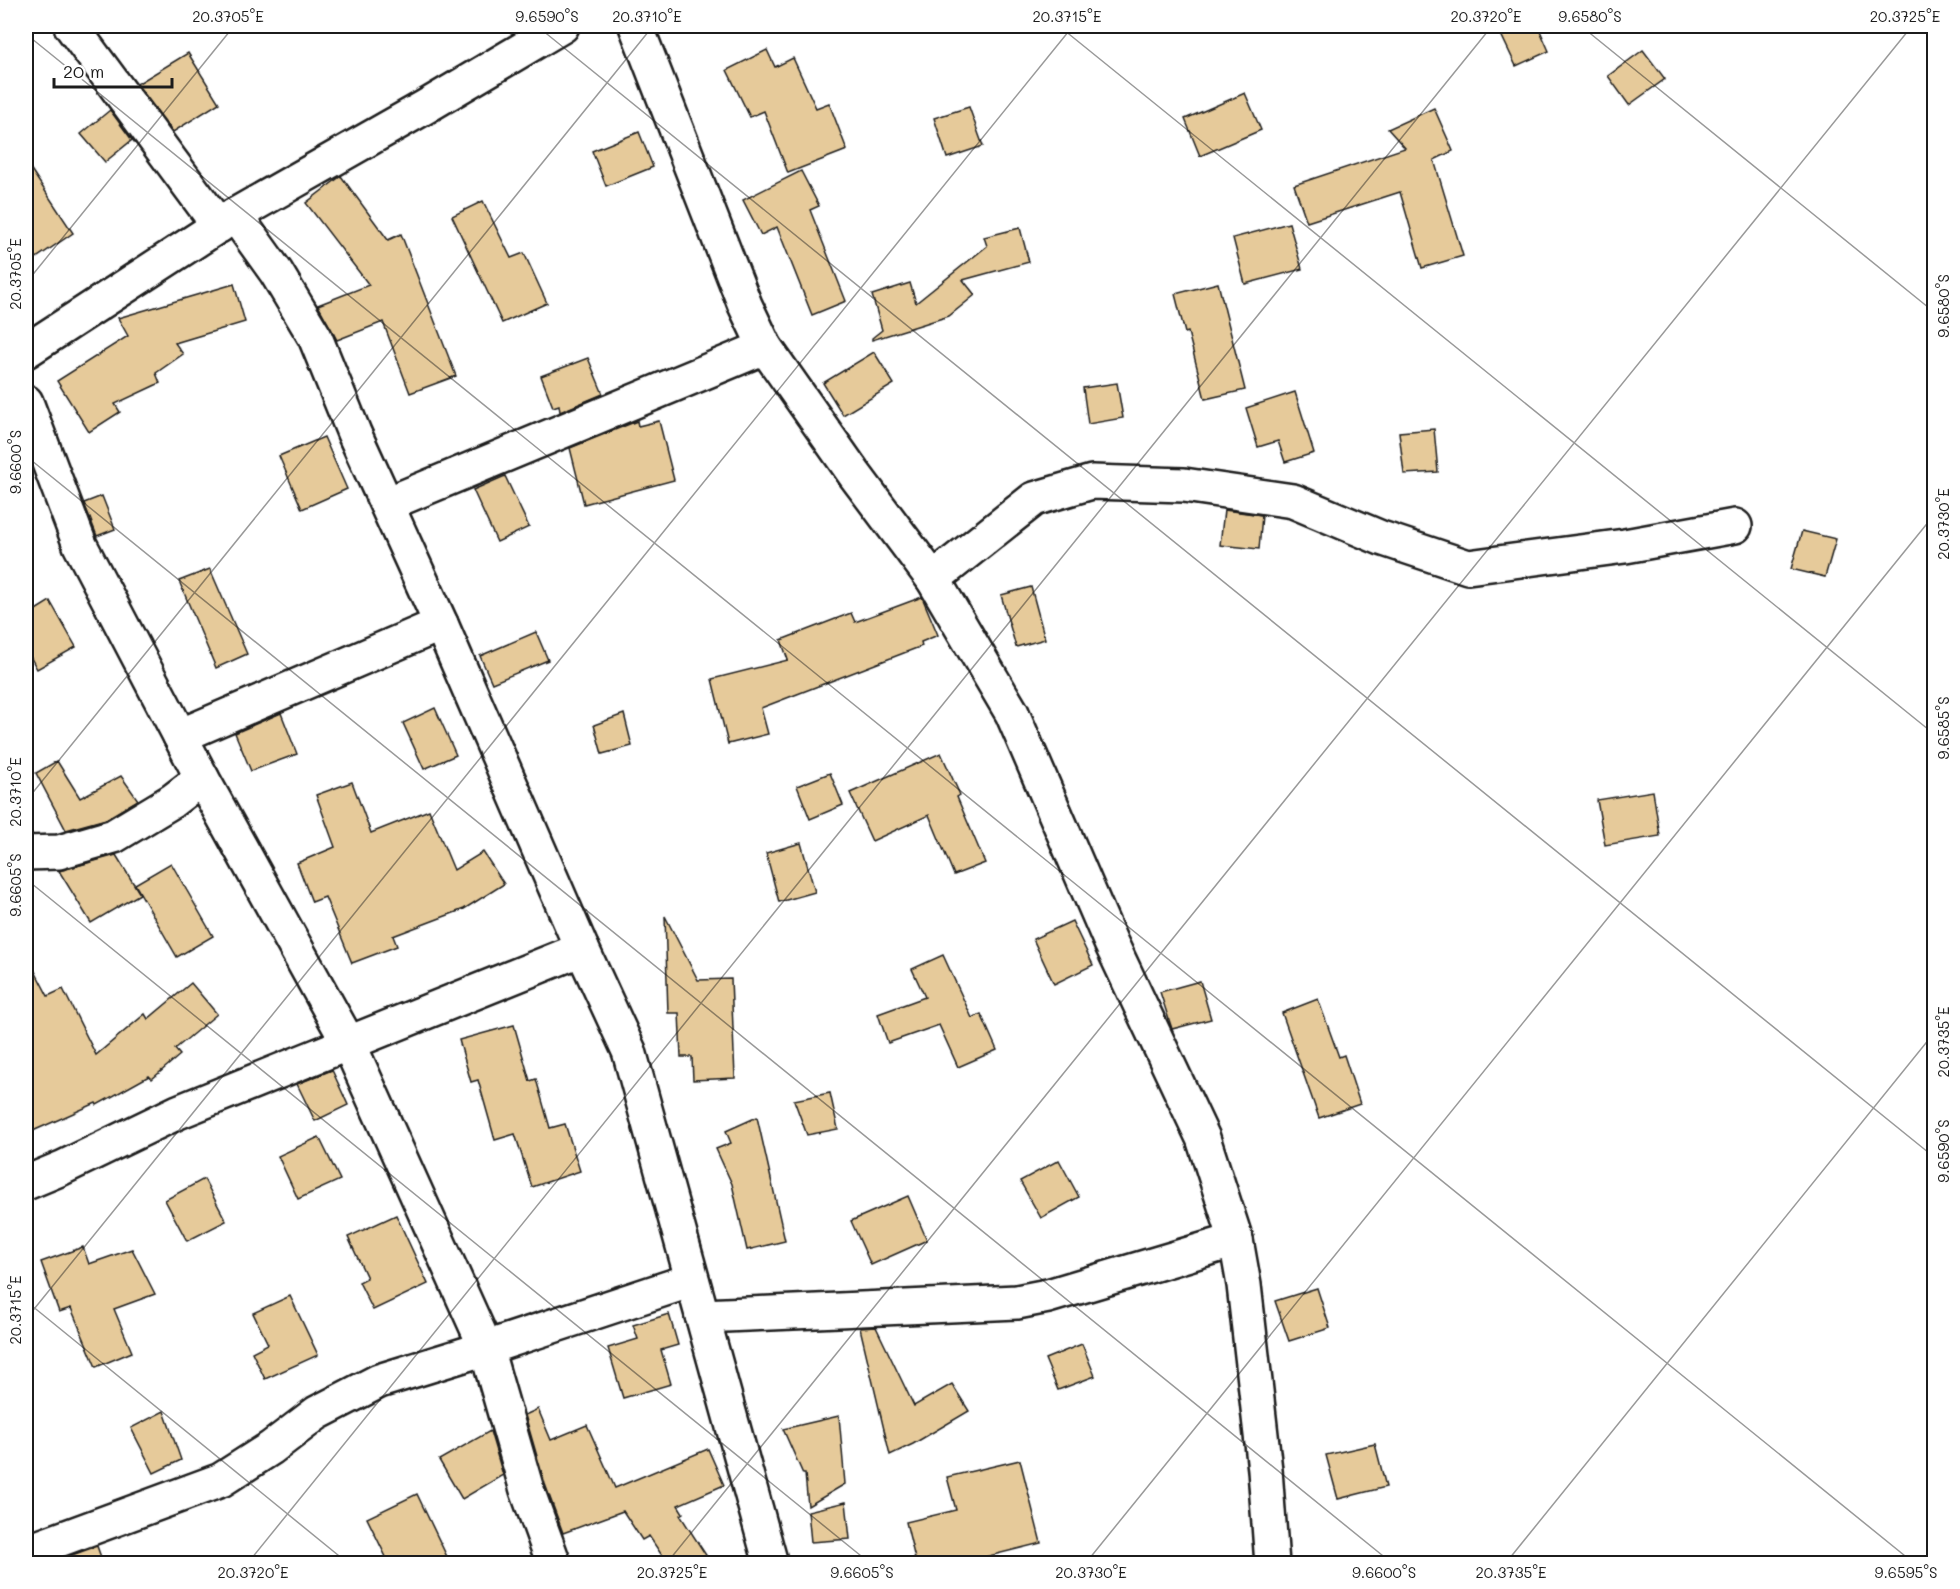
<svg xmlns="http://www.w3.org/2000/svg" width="1960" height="1589" font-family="Mali,sans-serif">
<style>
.building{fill:#e6ca9a;stroke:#1c1c1c;stroke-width:1.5}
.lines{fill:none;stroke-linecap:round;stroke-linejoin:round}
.minor-casing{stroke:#1c1c1c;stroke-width:38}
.minor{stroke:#fff;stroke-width:33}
.ticks{fill:none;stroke:#1c1c1c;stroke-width:1.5;stroke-opacity:0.45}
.neatline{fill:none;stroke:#1c1c1c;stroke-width:2}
.ticks-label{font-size:15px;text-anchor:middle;fill:#1c1c1c}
</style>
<rect width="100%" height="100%" fill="#fff"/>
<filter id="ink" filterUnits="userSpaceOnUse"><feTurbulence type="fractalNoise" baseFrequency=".0167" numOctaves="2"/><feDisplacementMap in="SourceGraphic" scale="12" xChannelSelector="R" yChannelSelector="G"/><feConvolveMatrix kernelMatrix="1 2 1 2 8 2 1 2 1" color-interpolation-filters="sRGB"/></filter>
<g filter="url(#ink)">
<!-- building -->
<g class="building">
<path d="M 1497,26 L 1538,26 L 1549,51 L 1516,66 Z"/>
<path d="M 767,50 L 775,67 L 793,58 L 816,108 L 829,103 L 847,150 L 788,173 L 764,111 L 750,117 L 727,70 Z"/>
<path d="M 1643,50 L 1665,79 L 1629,105 L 1608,76 Z"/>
<path d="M 188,53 L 219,103 L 173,132 L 137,84 Z"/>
<path d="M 1245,93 L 1261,130 L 1200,156 L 1185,119 Z"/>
<path d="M 969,107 L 983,146 L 947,158 L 934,118 Z"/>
<path d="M 1434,108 L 1453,151 L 1434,160 L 1463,256 L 1422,268 L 1400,192 L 1307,222 L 1294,185 L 1405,148 L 1388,129 Z"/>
<path d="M 110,110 L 132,140 L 105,162 L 81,134 Z"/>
<path d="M 639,132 L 653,167 L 606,186 L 592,151 Z"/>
<path d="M 26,162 L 73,233 L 26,265 Z"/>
<path d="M 801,171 L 819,206 L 810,210 L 846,301 L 812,315 L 777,227 L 761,235 L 743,200 Z"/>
<path d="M 341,176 L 388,240 L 401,234 L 456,376 L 410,393 L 383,322 L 337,340 L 318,305 L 369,285 L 306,203 Z"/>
<path d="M 483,201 L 511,258 L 524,253 L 547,303 L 502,323 L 452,216 Z"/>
<path d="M 1289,223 L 1302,269 L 1245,284 L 1233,238 Z"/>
<path d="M 1020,228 L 1029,262 L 963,280 L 975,295 L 949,316 L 872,340 L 872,338 L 882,330 L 872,295 L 910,283 L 916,303 L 987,246 L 984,237 Z"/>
<path d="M 1218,283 L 1245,390 L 1205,399 L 1188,332 L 1185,333 L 1175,294 Z"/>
<path d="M 234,284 L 245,322 L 175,343 L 183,354 L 156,373 L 160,383 L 115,404 L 120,412 L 89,432 L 57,381 L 128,336 L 118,318 Z"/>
<path d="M 874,352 L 894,384 L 843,415 L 823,383 Z"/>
<path d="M 588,358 L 603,394 L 560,412 L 559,405 L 553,407 L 541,376 Z"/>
<path d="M 1117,383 L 1123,418 L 1088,424 L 1083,388 Z"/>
<path d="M 1295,392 L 1314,453 L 1285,462 L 1278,441 L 1258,447 L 1246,408 Z"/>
<path d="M 637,421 L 638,426 L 659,421 L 674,480 L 584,504 L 570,448 Z"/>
<path d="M 1434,429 L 1438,472 L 1404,474 L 1399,432 Z"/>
<path d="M 324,437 L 347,489 L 302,509 L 279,456 Z"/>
<path d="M 505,476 L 529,527 L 497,542 L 473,490 Z"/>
<path d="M 102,496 L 115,529 L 97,536 L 84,503 Z"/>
<path d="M 1224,510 L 1262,515 L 1259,549 L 1220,545 Z"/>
<path d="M 1802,531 L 1836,539 L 1825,577 L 1791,569 Z"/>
<path d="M 210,569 L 247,654 L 216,668 L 179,581 Z"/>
<path d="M 1031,587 L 1045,639 L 1016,647 L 1001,595 Z"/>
<path d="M 922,597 L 938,635 L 921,642 L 922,646 L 761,708 L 768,734 L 728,744 L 712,679 L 788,660 L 781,640 L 851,613 L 855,622 Z"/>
<path d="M 50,601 L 76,647 L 37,669 L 26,649 L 26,616 Z"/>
<path d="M 536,632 L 548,660 L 492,683 L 480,656 Z"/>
<path d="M 435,708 L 456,755 L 424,769 L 403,723 Z"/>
<path d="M 281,713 L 297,754 L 251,771 L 235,733 Z"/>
<path d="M 624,714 L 632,746 L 602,754 L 594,725 Z"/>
<path d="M 941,753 L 960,795 L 957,797 L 985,863 L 954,875 L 929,815 L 872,841 L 850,793 Z"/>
<path d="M 57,761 L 80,798 L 121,776 L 138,800 L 106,819 L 66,830 L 36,773 Z"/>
<path d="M 830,773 L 843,805 L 810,819 L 797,786 Z"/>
<path d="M 352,782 L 371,833 L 429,810 L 454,870 L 483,852 L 504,884 L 464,909 L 393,936 L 397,946 L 352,963 L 325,897 L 312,902 L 297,863 L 335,847 L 316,795 Z"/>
<path d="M 1653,791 L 1660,836 L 1605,845 L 1597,800 Z"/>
<path d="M 801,843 L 815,892 L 779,902 L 766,853 Z"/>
<path d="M 116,855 L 140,894 L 91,923 L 59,871 Z"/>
<path d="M 171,863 L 213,936 L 177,957 L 135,884 Z"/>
<path d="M 665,916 L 698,980 L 731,979 L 735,1078 L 693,1080 L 692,1057 L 681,1057 L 679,1013 L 668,1013 Z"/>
<path d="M 1072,921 L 1093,965 L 1054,984 L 1033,939 Z"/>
<path d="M 26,954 L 48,996 L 63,989 L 96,1055 L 145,1014 L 148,1019 L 191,983 L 217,1014 L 175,1049 L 180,1055 L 152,1079 L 149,1076 L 97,1105 L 96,1103 L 26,1134 Z"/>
<path d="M 943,955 L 972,1018 L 981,1014 L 997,1050 L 958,1067 L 939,1025 L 888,1043 L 878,1014 L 925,997 L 912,969 Z"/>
<path d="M 1200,981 L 1211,1019 L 1172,1029 L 1160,992 Z"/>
<path d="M 1318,999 L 1339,1057 L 1344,1055 L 1360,1104 L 1319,1118 L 1282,1013 Z"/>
<path d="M 514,1025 L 530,1081 L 536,1079 L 550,1128 L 565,1124 L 580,1171 L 532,1187 L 515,1134 L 495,1140 L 478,1080 L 471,1082 L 459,1040 Z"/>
<path d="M 332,1070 L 348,1105 L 315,1121 L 297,1084 Z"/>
<path d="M 830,1093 L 838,1129 L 807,1135 L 794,1100 Z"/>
<path d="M 757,1117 L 785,1241 L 747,1250 L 732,1184 L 716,1149 L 731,1143 L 726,1131 Z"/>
<path d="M 319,1137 L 340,1180 L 298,1199 L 278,1156 Z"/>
<path d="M 1059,1160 L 1079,1197 L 1041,1218 L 1020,1181 Z"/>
<path d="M 204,1179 L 226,1221 L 187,1241 L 165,1200 Z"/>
<path d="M 908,1196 L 927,1240 L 871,1265 L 851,1221 Z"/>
<path d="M 396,1215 L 428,1284 L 373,1310 L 359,1282 L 367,1278 L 348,1237 Z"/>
<path d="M 83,1247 L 89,1264 L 132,1249 L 155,1294 L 114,1309 L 132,1352 L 96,1367 L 71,1308 L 59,1312 L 41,1262 Z"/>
<path d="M 1317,1288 L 1330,1328 L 1289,1341 L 1275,1301 Z"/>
<path d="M 290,1296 L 318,1355 L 265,1379 L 252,1352 L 268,1344 L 253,1313 Z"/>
<path d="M 669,1314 L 678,1345 L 661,1350 L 671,1384 L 623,1398 L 608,1348 L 638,1339 L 633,1325 Z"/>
<path d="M 876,1327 L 914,1406 L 952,1384 L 969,1411 L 913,1444 L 890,1455 L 860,1328 Z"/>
<path d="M 1082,1344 L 1095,1376 L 1058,1390 L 1045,1359 Z"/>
<path d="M 538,1409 L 551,1440 L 587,1425 L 615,1488 L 708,1449 L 724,1485 L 678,1505 L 683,1513 L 680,1515 L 711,1563 L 667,1563 L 649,1536 L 642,1540 L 623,1511 L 563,1533 L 545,1484 L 525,1415 Z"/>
<path d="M 164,1411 L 181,1460 L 154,1473 L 131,1428 Z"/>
<path d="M 839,1416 L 845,1484 L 808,1506 L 805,1474 L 803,1474 L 783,1429 Z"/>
<path d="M 490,1431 L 503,1475 L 462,1499 L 439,1460 Z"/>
<path d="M 1375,1444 L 1386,1487 L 1338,1499 L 1326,1455 Z"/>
<path d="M 1020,1460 L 1041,1543 L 961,1563 L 916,1563 L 906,1522 L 956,1510 L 947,1477 Z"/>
<path d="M 417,1494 L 450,1563 L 389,1563 L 367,1518 Z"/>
<path d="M 846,1502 L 850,1539 L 811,1542 L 808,1511 Z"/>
<path d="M 97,1546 L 103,1563 L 54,1563 L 53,1562 Z"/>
</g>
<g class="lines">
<!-- minor casing -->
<g class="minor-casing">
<g id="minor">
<path d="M 71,26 L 219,226"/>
<path d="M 636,26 L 745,305 L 765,347 L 855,475 L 933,579 L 1012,713 L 1111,943 L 1203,1138 L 1236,1240 L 1244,1285 L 1265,1470 L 1272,1564"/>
<path d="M 235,215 L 276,272 L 315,337 L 354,433 L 441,624 L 582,949 L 629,1051 L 771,1564"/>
<path d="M 26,351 L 235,215 L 425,107 L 562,26"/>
<path d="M 26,402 L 80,545 L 202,778 L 349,1044 L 486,1348 L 527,1490 L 554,1564"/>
<path d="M 387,504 L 765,347"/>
<path d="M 933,579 L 1034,499 L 1092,482 L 1184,485 L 1293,501 L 1381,538 L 1468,567 L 1625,546 L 1735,526"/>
<path d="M 180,736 L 441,624"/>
<path d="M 26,853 L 59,852 L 114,836 L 172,801 L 202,778"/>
<path d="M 26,1183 L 62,1168 L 178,1112 L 582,949"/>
<path d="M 702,1316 L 1017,1302 L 1048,1296 L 1236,1240"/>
<path d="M 26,1552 L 221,1480 L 271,1448 L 317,1413 L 379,1381 L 486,1348 L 692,1280"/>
</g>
</g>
<!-- minor -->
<use href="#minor" class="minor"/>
</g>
</g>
<!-- ticks -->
<path class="ticks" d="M 537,26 L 1934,1157M 1059,26 L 1934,734M 1581,26 L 1934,312M 26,34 L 1915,1564M 26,283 L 234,26M 26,456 L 1393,1564M 26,801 L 653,26M 26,879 L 871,1564M 26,1301 L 349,1564M 26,1319 L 1073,26M 247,1564 L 1492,26M 666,1564 L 1912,26M 1085,1564 L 1934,515M 1505,1564 L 1934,1033M 1924,1564 L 1934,1551"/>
<!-- margin -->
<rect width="1960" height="1589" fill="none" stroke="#fff" stroke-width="66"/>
<!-- scale -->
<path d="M54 78v9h118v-9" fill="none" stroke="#1c1c1c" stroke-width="3"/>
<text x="63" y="78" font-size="18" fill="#1c1c1c" stroke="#ffffff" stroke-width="4.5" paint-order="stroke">20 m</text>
<rect x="33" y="33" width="1894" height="1523" class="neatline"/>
<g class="ticks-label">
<text x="228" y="22">20.3705°E</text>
<text x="547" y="22">9.6590°S</text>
<text x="647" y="22">20.3710°E</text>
<text x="1067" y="22">20.3715°E</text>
<text x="1486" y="22">20.3720°E</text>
<text x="1590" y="22">9.6580°S</text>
<text x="1905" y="22">20.3725°E</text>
<text transform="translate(16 274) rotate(-90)" y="5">20.3705°E</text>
<text transform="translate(1944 306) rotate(-90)" y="5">9.6580°S</text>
<text transform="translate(16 462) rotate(-90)" y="5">9.6600°S</text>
<text transform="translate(1944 524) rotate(-90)" y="5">20.3730°E</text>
<text transform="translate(1944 728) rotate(-90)" y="5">9.6585°S</text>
<text transform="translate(16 792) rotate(-90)" y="5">20.3710°E</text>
<text transform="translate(16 885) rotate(-90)" y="5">9.6605°S</text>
<text transform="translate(1944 1042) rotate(-90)" y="5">20.3735°E</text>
<text transform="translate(1944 1151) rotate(-90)" y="5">9.6590°S</text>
<text transform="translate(16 1310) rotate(-90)" y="5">20.3715°E</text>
<text x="253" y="1578">20.3720°E</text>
<text x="672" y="1578">20.3725°E</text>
<text x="862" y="1578">9.6605°S</text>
<text x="1091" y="1578">20.3730°E</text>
<text x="1384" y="1578">9.6600°S</text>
<text x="1511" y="1578">20.3735°E</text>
<text x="1906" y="1578">9.6595°S</text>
</g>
</svg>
